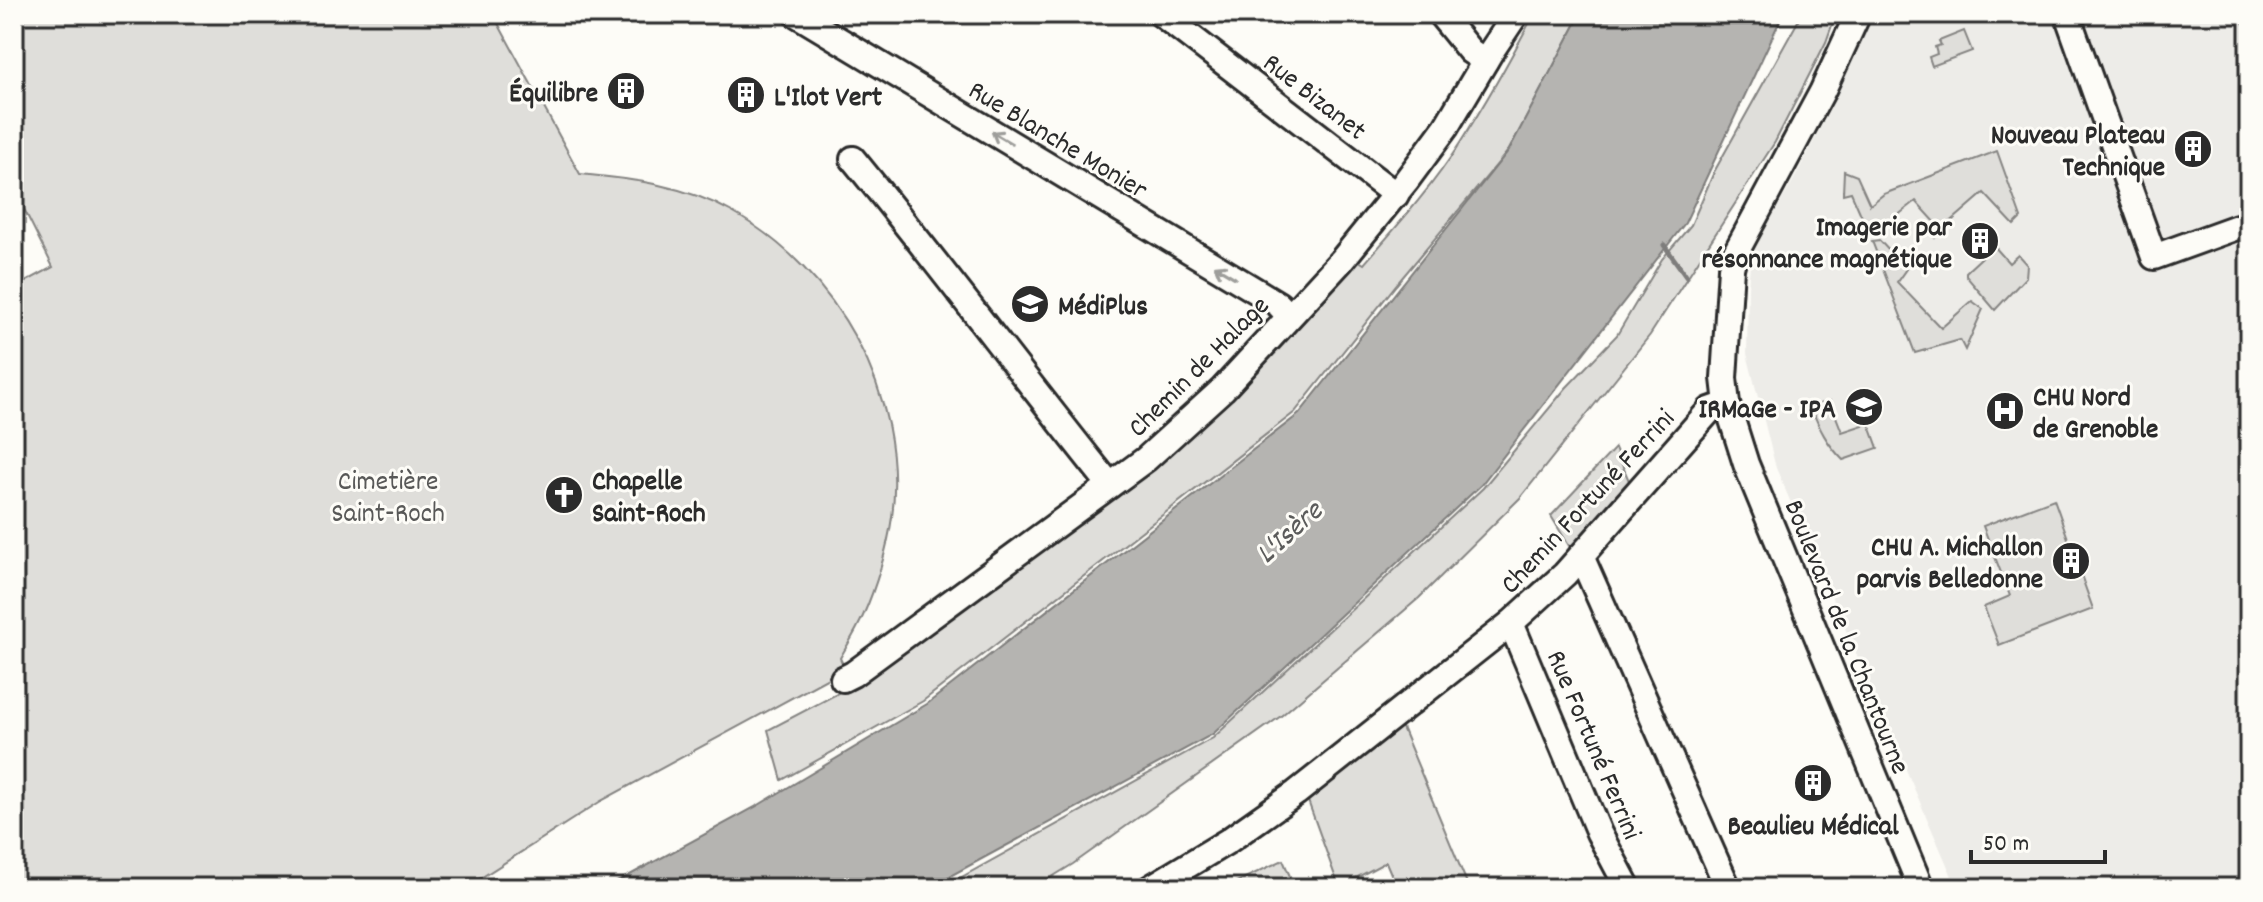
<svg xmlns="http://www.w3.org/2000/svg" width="2263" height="902" font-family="Dekko,sans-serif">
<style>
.built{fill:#edece8}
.green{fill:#dfdeda;stroke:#858482;stroke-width:2}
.water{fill:#b5b4b1;stroke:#7e7d7b;stroke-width:2}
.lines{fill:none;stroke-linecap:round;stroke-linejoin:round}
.stream{stroke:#7e7d7b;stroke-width:5}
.minor-casing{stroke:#2b2b2b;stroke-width:30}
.minor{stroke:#fdfcf7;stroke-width:24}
.tram{stroke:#2b2b2b;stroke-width:2}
.oneway{stroke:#9e9e9b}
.labels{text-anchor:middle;stroke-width:6;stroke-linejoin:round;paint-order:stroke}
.poi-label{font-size:28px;font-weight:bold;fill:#2b2b2b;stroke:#fdfcf7;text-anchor:end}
.street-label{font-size:28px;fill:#2b2b2b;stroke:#fdfcf7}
.park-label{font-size:28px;fill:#585857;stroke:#fdfcf7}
.water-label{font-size:30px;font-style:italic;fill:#5b5b5a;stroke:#fdfcf7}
</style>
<rect width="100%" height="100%" fill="#fdfcf7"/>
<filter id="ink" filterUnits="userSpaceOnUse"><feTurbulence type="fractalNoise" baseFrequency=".0125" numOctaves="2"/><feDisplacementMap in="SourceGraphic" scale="16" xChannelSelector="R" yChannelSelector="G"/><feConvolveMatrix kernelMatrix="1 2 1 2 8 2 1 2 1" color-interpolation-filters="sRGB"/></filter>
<g filter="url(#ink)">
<!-- built -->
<path class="built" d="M 1874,14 L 2249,14 L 2249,888 L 1957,888 L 1776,468 L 1747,354 L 1748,287 L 1751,253 L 1793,181 L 1833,104 Z"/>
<!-- green -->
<g class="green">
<path d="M 14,14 L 493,14 L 580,174 C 632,179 685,185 732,212 C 836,270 908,395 892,517 C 888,547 876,587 863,616 C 857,630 848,644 840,658 L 845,669 L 601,801 L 465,888 L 14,888 L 14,288 L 53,267 L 14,189 Z"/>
<path d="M 1534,14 L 1581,14 L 1509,150 L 1396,285 L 1295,412 L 923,701 L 782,780 L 768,730 L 835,695 L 973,602 L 1112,499 L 1198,425 L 1356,259 L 1364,264 C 1398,225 1433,186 1460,143 C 1487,101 1511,58 1534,14 Z"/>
<path d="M 1802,14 L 1836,14 L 1826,42 L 1775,142 L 1650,335 L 1520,498 L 1419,598 L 1281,716 L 1073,864 L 1034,888 L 942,888 L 1213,738 L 1483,488 L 1566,388 L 1617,335 L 1662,259 L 1691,225 L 1714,172 Z"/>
<path d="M 1964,31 L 1972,51 L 1932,66 L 1929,57 L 1937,54 L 1935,47 L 1941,45 L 1939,41 Z"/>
<path d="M 1997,151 L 2021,218 L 2014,225 L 1984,193 L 1947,225 L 1935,238 L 1928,230 L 1936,223 L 1916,201 L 1879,230 L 1869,233 L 1851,192 L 1843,194 L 1844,171 L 1857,176 L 1870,205 L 1884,194 Z"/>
<path d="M 1879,240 L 1906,269 L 1897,282 L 1941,328 L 1972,301 L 1983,309 L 1965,350 L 1960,340 L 1915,353 L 1872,241 Z"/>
<path d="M 1994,246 L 2009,263 L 2018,255 L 2027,265 L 2026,277 L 1995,310 L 1966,276 L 1966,272 Z"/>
<path d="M 1830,401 L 1842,432 L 1869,423 L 1878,448 L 1843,460 C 1827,444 1819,428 1811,407 Z"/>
<path d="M 1615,448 L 1630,483 L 1571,549 L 1551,516 Z"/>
<path d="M 2054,499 L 2093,609 L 1999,645 L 1984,607 L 2010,596 L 1983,526 Z"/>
<path d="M 1401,725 L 1469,888 L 1397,888 L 1386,862 L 1339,887 L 1307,798 Z"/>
<path d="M 1283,860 L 1295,888 L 1224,888 Z"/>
</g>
<!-- water -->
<path class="water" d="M 1581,14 L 1783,14 L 1685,223 L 1481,485 L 1213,734 L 928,888 L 606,888 L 757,806 L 927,704 L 1299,414 L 1509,150 Z"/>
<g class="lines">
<!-- stream -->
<path class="stream" d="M 1664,245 L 1687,277"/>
<!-- minor casing -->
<g class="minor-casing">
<g id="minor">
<path d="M 796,14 L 1278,304 L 1289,316"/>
<path d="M 1161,14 L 1396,195"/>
<path d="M 1440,14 L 1470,51 L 1485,61"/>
<path d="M 1858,14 L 1822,92 L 1734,256 L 1731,268 L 1724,378 L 1727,404 L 1746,464 L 1921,888"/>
<path d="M 2067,14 L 2154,257 L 2237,227"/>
<path d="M 853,159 C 941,266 1023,377 1110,485"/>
<path d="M 1581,556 L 1728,888"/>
<path d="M 1511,623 L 1599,833 L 1628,888"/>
<path d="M 843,679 L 853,674 L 1146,459 L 1223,389 L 1342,260 L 1406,181 L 1446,127 L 1490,53 L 1516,14"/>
<path d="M 1150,888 L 1228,841 L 1296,793 L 1511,623 L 1565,574 L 1710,410 L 1727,404"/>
</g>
</g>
<!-- minor -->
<use href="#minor" class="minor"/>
<!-- tram -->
<path class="tram" d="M 2240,14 L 2249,34"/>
</g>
<!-- one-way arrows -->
<defs><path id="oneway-shaft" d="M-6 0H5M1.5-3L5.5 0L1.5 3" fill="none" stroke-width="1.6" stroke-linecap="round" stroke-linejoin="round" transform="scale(2)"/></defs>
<g class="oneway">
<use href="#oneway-shaft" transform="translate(1002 138) rotate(-149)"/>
<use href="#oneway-shaft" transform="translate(1225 272) rotate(-149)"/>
</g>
</g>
<!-- icons -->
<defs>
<g id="building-disc" transform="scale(2)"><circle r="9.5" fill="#2b2b2b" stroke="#fdfcf7"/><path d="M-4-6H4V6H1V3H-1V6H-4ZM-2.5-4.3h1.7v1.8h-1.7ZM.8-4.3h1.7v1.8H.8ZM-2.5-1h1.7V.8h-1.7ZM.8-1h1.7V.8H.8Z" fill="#fff"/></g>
<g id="university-disc" transform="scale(2)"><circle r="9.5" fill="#2b2b2b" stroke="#fdfcf7"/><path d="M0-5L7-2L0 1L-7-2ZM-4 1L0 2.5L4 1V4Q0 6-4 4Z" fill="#fff"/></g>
<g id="hospital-disc" transform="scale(2)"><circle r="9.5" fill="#2b2b2b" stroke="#fdfcf7"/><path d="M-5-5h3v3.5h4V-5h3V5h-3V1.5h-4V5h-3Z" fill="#fff"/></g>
<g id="church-disc" transform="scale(2)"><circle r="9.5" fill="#2b2b2b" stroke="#fdfcf7"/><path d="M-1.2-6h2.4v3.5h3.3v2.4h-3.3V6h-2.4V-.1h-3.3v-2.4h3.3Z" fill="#fff"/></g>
</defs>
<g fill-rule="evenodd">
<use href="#building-disc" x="626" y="91"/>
<use href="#building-disc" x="746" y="95"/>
<use href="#building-disc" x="2193" y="149"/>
<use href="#building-disc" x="1980" y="241"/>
<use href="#university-disc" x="1030" y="304"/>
<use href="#university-disc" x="1864" y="407"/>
<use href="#hospital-disc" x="2005" y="411"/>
<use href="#church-disc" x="564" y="495"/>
<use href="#building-disc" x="2071" y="561"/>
<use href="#building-disc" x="1813" y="783"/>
</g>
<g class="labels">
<!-- poi labels -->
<g class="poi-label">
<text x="598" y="101">Équilibre</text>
<text x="774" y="105" text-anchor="start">L'Ilot Vert</text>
<text x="2165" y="143">Nouveau Plateau<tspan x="2165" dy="32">Technique</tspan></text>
<text x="1952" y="235">Imagerie par<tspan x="1952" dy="32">résonnance magnétique</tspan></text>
<text x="1058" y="314" text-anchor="start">MédiPlus</text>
<text x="2033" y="405" text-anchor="start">CHU Nord<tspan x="2033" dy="32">de Grenoble</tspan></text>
<text x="1836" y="417">IRMaGe - IPA</text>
<text x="592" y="489" text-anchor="start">Chapelle<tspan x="592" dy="32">Saint-Roch</tspan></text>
<text x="2043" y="555">CHU A. Michallon<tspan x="2043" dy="32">parvis Belledonne</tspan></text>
<text x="1813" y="834" text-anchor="middle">Beaulieu Médical</text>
</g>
<!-- street labels -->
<g class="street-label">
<text transform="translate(1316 95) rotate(38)" y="10">Rue Bizanet</text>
<text transform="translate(1059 138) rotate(31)" y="10">Rue Blanche Monier</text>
<text transform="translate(1197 365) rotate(-45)" y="10">Chemin de Halage</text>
<text transform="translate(1586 500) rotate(-47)" y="10">Chemin Fortuné Ferrini</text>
<text transform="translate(1849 636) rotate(68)" y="10">Boulevard de la Chantourne</text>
<text transform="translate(1596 744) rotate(67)" y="10">Rue Fortuné Ferrini</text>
</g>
<!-- park labels -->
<g class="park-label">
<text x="388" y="489">Cimetière<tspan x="388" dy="32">Saint-Roch</tspan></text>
</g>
<!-- water labels -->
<g class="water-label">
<text transform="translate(1288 531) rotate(-42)" y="10">L'Isère</text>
</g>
</g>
<!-- margin -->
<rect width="2263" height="902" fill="none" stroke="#fdfcf7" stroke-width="48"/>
<rect x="24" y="24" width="2215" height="854" fill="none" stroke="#2b2b2b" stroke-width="3" filter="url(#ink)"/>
<!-- scale -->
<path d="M1971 850v12h134v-12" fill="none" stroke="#2b2b2b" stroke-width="4"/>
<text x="1983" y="850" font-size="24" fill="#2b2b2b" stroke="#fdfcf7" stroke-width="6" paint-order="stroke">50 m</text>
</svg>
